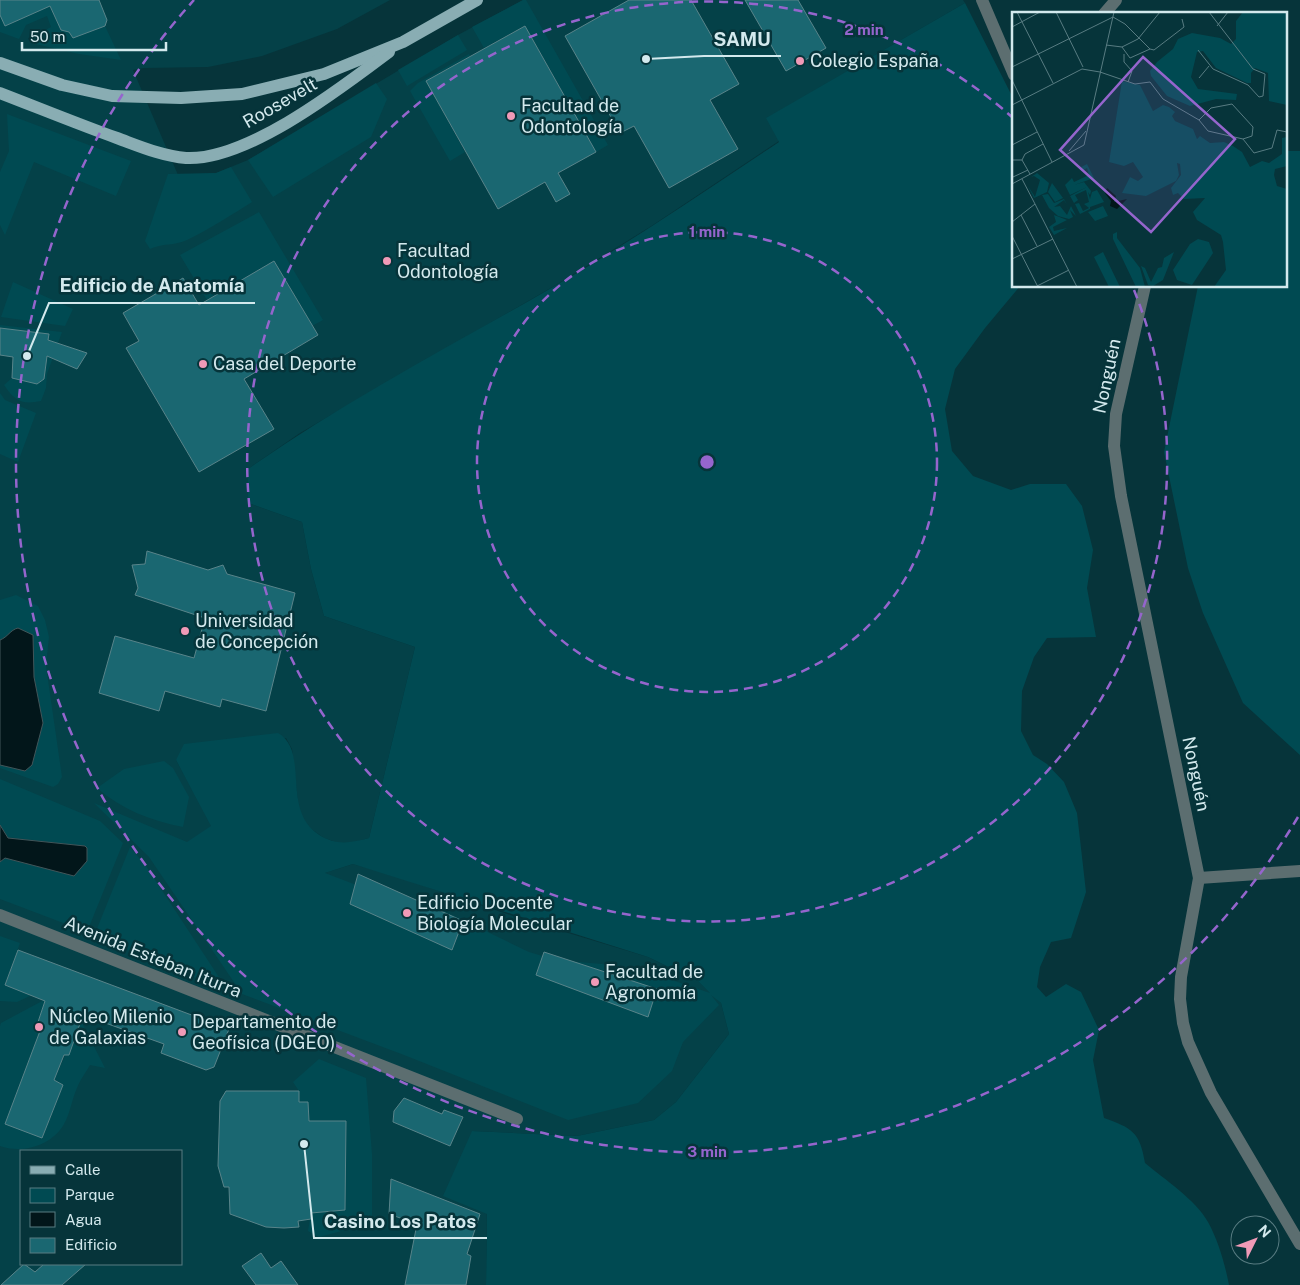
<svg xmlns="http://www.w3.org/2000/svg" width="1300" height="1285" font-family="'Public Sans',sans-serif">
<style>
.built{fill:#044148;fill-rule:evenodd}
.green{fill:#004a52;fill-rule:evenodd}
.water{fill:#02161a;stroke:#415559}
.building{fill:#1a6771;stroke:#59848a}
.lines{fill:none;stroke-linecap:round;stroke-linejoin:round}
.pedestrian{stroke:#5c6e70;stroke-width:12}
.minor{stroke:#5c6e70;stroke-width:12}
.primary{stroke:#89adb3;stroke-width:12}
.ring{fill:none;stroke:#9565cd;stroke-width:2.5;stroke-dasharray:9 6}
.poi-dot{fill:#f09ab7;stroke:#06343a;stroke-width:2}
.labels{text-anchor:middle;stroke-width:5;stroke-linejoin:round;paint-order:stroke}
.poi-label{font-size:18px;fill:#d3e9ed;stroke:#06343a;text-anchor:start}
.street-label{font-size:18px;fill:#d3e9ed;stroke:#06343a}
.inset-road{fill:none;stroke:#587c82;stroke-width:1}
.view{fill:#9565cd;fill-opacity:0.15;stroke:#9565cd;stroke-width:2.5}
.inset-edge{fill:none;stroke:#d3e9ed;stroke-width:2.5}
.centre{fill:#9565cd;stroke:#06343a;stroke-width:2.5}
.ring-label{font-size:15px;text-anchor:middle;font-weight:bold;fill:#9565cd;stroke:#06343a;stroke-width:5;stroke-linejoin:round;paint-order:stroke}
.leader{fill:none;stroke:#d3e9ed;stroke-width:2}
.callout-dot{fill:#d3e9ed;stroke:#06343a;stroke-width:2}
.callout-label{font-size:19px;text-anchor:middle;font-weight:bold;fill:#d3e9ed;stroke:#06343a;stroke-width:5;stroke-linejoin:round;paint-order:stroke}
</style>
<rect width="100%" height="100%" fill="#06343a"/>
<!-- built -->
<path class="built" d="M 0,0 L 390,0 L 337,29 L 262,56 L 208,67 L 144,68 L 133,70 L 178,175 L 216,173 L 248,160 L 458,35 L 523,0 L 963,0 L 965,3 L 767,118 L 779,141 L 653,225 L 556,285 L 300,433 L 248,469 L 248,503 L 302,522 L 311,569 L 324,616 L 415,647 L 369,838 L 345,845 L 324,838 L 308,827 L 299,811 L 292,749 L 286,738 L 176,760 L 192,789 L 312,877 L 353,864 L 389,874 L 525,920 L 648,957 L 698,981 L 721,1003 L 729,1034 L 676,1102 L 654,1120 L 577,1136 L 472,1131 L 487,1214 L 486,1285 L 0,1285 ZM 21,1151 L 181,1151 L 181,1264 L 21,1264 Z"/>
<!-- green -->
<g class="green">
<path d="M 523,0 L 526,0 L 608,145 L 596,152 L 525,26 L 484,48 L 472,27 Z"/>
<path d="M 965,3 L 1014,100 L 1014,286 L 1020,286 L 985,328 L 955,369 L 945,409 L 952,451 L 973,476 L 1011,490 L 1030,484 L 1066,484 L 1082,506 L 1093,550 L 1087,588 L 1096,637 L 1047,638 L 1034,657 L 1022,691 L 1021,731 L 1033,755 L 1047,764 L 1064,782 L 1077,813 L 1086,892 L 1071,938 L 1051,942 L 1040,967 L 1037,987 L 1046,997 L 1066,984 L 1081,992 L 1099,1030 L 1093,1060 L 1104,1118 C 1132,1128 1140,1132 1145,1163 C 1164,1179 1196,1200 1208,1222 C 1218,1240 1225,1264 1229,1285 L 486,1285 L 487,1214 L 443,1196 L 472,1131 L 577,1136 L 654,1120 L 676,1102 L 729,1034 L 721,1003 L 711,995 L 719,1005 L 683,1042 L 672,1071 L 638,1103 L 568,1120 L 404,1055 L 242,994 L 149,857 L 94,803 L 187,842 L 211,826 L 176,760 L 184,744 L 278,733 C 310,751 281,809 318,834 C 336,846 350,843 369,838 L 415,647 L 324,616 L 311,569 L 302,522 L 248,503 L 248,469 C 345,401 451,346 553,287 C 631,242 705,191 779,142 L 766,118 ZM 353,864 L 648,957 L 698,981 L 710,993 L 663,977 L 602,964 L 556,960 L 529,952 L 423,901 L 359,886 L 325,873 Z"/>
<path d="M 50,6 L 61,30 L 69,32 L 73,38 L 105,26 L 121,60 L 79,54 L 31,43 L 34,36 L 51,27 L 47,16 L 26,25 L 19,39 L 0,32 L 0,15 Z"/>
<path d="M 458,35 L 467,50 L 407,86 L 398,70 Z"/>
<path d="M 469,54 L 470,56 L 426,81 L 465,152 L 450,161 L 410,91 L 418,83 Z"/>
<path d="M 376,83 L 387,99 L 371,137 L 273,197 L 248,160 Z"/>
<path d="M 7,114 L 131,161 L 116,196 L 34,162 L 5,235 L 0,225 L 0,172 L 9,151 Z"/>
<path d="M 1286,151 L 1300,151 L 1300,755 L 1243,703 L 1203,613 L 1188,568 L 1164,452 L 1198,286 L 1286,286 Z"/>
<path d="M 231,167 L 252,202 C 231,215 210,229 187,240 C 175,246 162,243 150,249 L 145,241 L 168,174 L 216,173 Z"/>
<path d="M 259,212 L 323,320 L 312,326 L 274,261 L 207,300 L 180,255 Z"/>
<path d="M 13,282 L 73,309 L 65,326 L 1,317 Z"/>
<path d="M 0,325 L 62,332 L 47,374 L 46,388 L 41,401 C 22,405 15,401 4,385 L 12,378 L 37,384 L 44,379 L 49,334 L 0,328 Z"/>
<path d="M 0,393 L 5,400 L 36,413 L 18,462 L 0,454 Z"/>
<path d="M 16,595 L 38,606 L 45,620 L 49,637 L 46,666 L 62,777 L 58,784 L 53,787 L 0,768 L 0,765 L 25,771 L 43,723 L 34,677 L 33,635 C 2,623 21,633 0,640 L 0,600 Z"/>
<path d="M 164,761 L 173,768 L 189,797 L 183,827 C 151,821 121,809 97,788 L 124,769 Z"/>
<path d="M 0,779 L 100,821 L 123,843 L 87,932 L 0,899 L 0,862 L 5,858 L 25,864 L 84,846 L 8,837 L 0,825 Z"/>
<path d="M 130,847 L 146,866 L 228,991 L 94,936 Z"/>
<path d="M 0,936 L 20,943 L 5,985 L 32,995 L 17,1002 L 0,1001 Z"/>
<path d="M 44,1000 L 52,1003 L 40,1015 L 36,1028 L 40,1031 L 6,1124 L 42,1138 L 63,1085 L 54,1080 L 81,1021 L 105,1068 L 90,1065 C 86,1072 80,1080 77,1088 C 72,1099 70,1114 64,1124 C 52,1146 21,1154 0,1146 L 0,1026 L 1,1023 Z"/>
<path d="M 319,1059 L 366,1078 L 372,1154 L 372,1223 L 319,1237 L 308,1231 L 311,1213 L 345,1210 L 346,1121 L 309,1121 L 308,1102 L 299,1102 L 299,1091 L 293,1082 Z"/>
</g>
<!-- water -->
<g class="water">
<path d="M 18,628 L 33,635 L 34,677 L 43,723 L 32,765 L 25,771 L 0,765 L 0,640 C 8,637 10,630 18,628 Z"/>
<path d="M 0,825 L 8,838 L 85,846 L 87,848 L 87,861 L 74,876 L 5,858 L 0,862 Z"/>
</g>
<!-- building -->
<g class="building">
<path d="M 0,0 L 99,0 L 107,20 L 105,26 L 73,38 L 69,32 L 61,30 L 50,6 L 5,26 L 0,15 Z"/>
<path d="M 629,0 L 691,0 L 739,84 L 710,100 L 738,149 L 669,188 L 634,126 L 620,133 L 565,36 Z"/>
<path d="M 745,0 L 798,0 L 826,48 L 786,71 Z"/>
<path d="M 525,26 L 596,152 L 558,173 L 570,194 L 556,202 L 545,182 L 498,209 L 426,81 Z"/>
<path d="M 274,261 L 318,335 L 244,379 L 274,429 L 199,472 L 126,348 L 139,341 L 123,313 L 183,278 L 199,305 Z"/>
<path d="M 0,328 L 49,334 L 48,340 L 87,353 L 77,369 L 47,356 L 44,379 L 37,384 L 12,378 L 13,357 L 0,355 Z"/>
<path d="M 147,551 L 208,570 L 223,565 L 227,574 L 295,593 L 266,711 L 222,699 L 220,707 L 165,691 L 159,711 L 99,693 L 115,636 L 194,658 L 205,618 L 135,595 L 138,588 L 132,565 L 145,564 Z"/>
<path d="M 358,874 L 463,921 L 452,950 L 350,904 Z"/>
<path d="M 18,950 L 229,1029 L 214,1067 L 206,1070 L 161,1053 L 164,1044 L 83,1015 L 69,1055 L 64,1055 L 54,1080 L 63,1085 L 42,1138 L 5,1124 L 40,1031 L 36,1028 L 45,1001 L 5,985 Z"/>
<path d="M 544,952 L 657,989 L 648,1017 L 536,975 Z"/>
<path d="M 226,1091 L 299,1091 L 299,1102 L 308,1102 L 309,1121 L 346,1121 L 345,1210 L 311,1213 L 311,1219 L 298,1221 L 299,1227 L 284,1228 L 266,1227 L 230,1214 L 229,1187 L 224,1187 L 218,1166 L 220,1101 Z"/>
<path d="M 404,1098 L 442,1114 L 444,1110 L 463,1117 L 450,1146 L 393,1122 L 394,1111 Z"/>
<path d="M 391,1179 L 480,1214 L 467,1254 L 471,1256 L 466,1285 L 405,1285 L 417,1224 L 389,1214 Z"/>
<path d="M 261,1253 L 271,1268 L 281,1261 L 298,1285 L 256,1285 L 242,1266 Z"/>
<path d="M 24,1264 L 35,1272 L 44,1264 L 86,1264 L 62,1285 L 1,1285 Z"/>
</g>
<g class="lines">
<!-- pedestrian -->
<path class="pedestrian" d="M 0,915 L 517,1119"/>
<!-- minor -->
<g class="minor">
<path d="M 982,0 L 1014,75"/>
<path d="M 1104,14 L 1116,0"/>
<path d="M 1145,286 L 1116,414 L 1114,446 L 1121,496 L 1199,878 L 1181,977 L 1180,999 L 1183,1023 L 1188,1042 L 1211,1093 L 1300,1244"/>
<path d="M 1199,878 L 1300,871"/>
</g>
<!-- primary -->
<g class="primary">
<path d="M 0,63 L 62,85 L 112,96 L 181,98 L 242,94 L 324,74 L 403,42 L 477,0"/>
<path d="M 0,93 C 39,108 78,124 117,138 C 139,146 162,156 186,158 C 247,161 341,88 389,52"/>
</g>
</g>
<!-- distance rings -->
<g class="ring">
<circle cx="707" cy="462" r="230"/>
<path d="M1134 290A460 460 0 1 1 1012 117"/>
<path d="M1298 817A690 690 0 1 1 194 0"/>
</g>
<!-- markers -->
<g class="poi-dot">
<circle cx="800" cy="61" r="5"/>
<circle cx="511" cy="116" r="5"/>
<circle cx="387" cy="261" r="5"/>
<circle cx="203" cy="364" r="5"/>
<circle cx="185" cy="631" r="5"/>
<circle cx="407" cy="913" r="5"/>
<circle cx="595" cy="982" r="5"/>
<circle cx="39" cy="1027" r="5"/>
<circle cx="182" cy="1032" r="5"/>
</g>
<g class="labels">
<!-- poi labels -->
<g class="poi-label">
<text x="810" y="67">Colegio España</text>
<text x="521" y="112">Facultad de<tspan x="521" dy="21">Odontología</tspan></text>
<text x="397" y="257">Facultad<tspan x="397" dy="21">Odontología</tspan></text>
<text x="213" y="370">Casa del Deporte</text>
<text x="195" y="627">Universidad<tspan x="195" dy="21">de Concepción</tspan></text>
<text x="417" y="909">Edificio Docente<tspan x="417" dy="21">Biología Molecular</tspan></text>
<text x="605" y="978">Facultad de<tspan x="605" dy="21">Agronomía</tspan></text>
<text x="49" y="1023">Núcleo Milenio<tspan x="49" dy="21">de Galaxias</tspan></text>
<text x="192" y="1028">Departamento de<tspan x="192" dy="21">Geofísica (DGEO)</tspan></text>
</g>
<!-- street labels -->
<g class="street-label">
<text transform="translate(280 103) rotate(-30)" y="6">Roosevelt</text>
<text transform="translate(1107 376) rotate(-78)" y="6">Nonguén</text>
<text transform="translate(1196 774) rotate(78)" y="6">Nonguén</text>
<text transform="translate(153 957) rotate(22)" y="6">Avenida Esteban Iturra</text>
</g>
</g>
<!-- overview -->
<g transform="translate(1012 12)">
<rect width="275" height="275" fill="#06343a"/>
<path d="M 231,0 L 275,0 L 275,93 L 257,89 L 256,61 L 243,56 L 239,61 L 239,71 L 235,71 L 204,56 L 191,39 L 185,40 L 179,65 L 186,77 L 225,82 L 224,88 L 204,87 L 178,94 L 155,84 L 139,64 L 138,59 L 145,50 L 161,37 L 166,27 L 180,21 L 208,26 L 219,32 L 224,27 L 224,9 ZM 110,69 L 128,73 L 141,99 L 151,93 L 157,95 L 163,100 L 160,104 L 163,109 L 181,117 L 185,127 L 188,124 L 198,131 L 212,130 L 221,134 L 230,140 L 238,155 L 250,149 L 257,151 L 270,142 L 270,126 L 275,125 L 275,154 L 263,157 L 262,163 L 265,174 L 275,177 L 275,275 L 202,275 L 214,258 L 211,230 L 209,223 L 185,208 L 181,200 L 193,186 L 172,187 L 166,181 L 161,183 L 159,176 L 169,163 L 168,152 L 165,151 L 167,163 L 164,169 L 134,184 L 110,181 L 118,165 L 126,169 L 131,165 L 121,150 L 112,154 L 97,150 ZM 75,152 L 82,166 L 62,173 L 72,170 L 79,179 L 78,183 L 76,180 L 78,187 L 80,180 L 85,178 L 92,190 L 78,195 L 78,197 L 68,202 L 63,192 L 67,191 L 71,199 L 77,196 L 72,192 L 77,190 L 74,178 L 63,183 L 66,188 L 62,191 L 58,184 L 75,175 L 58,183 L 53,173 L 60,166 L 62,170 L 77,163 L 75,156 L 70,159 L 69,155 ZM 25,161 L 37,171 L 35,180 L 22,186 L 16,174 L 23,185 L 28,168 L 22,164 L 19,165 ZM 40,171 L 51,186 L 43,190 L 36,180 ZM 36,182 L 42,191 L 52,187 L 55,193 L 52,188 L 42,195 L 48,194 L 55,203 L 59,194 L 64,204 L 58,198 L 61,205 L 57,207 L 46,204 L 37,196 L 30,183 ZM 91,194 L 96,204 L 83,209 L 76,200 ZM 42,203 L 55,208 L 41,215 L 42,219 L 55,216 L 42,223 L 37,215 L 44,210 ZM 105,220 L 105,226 L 128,256 L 133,275 L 124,275 L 101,227 L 101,222 ZM 186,227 L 197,230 L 201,241 L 180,273 L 165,268 L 161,258 L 178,232 ZM 91,240 L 108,275 L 97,275 L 82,245 ZM 162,240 L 151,268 L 141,274 L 136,273 L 129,254 L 133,256 L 139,270 L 146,256 L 150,255 L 152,246 Z" fill="#004a52"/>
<path d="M 95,176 L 104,184 L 102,190 L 115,187 L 105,197 L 98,194 L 99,189 L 93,181 Z" fill="#02161a"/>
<path class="inset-road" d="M 5,0 L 41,71M 44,0 L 71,55M 101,5 L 113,12 L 138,37M 205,14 L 216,0M 0,15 L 28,0M 94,33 L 110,35 L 126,27 L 148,0M 110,35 L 118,46 L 138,37 L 142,38 L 172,15 L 170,7M 186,38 L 201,57 L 236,73 L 247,85 L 251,84 L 253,62 L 241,57 L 197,0M 112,42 L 112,50 L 120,59 L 116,70M 0,55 L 101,5M 88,60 L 123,72 L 138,70 L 151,87 L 187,108 L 196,119 L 231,127 L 242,141 L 260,136 L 265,118 L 275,120M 187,66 L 197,54M 0,68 L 40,150M 0,93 L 70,57 L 88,60M 187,108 L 199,96 L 220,92 L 241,115 L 240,124 L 231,127M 0,133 L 25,120M 57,139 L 74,119M 0,148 L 10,148 L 18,162M 10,148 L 13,142 L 31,132M 1,165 L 16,158M 0,172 L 72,133 L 102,0M 23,192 L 65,275M 9,203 L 25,234M 0,210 L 23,192 L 10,167M 0,224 L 26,275M 0,247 L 41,227M 25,274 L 57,258"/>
<path class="view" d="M 131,45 L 223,127 L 139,220 L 48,138 Z"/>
<rect width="275" height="275" class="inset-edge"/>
</g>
<circle cx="707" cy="462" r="8" class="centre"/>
<g class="ring-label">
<text x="864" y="35">2 min</text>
<text x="707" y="237">1 min</text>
<text x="707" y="1157">3 min</text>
</g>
<!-- callouts -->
<path class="leader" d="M646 59L704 56H781M27 356L49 303H255M304 1144L314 1238H487"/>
<g class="callout-dot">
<circle cx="646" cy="59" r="5"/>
<circle cx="27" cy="356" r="5"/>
<circle cx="304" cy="1144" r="5"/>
</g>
<g class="callout-label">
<text x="742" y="46">SAMU</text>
<text x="152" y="292">Edificio de Anatomía</text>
<text x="400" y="1228">Casino Los Patos</text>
</g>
<!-- legend -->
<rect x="20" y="1150" width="162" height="115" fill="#06343a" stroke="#587c82"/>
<rect x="30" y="1166" width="25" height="8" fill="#89adb3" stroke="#587c82"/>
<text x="65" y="1175" font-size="15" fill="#d3e9ed">Calle</text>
<rect x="30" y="1188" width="25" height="15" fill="#004a52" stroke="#587c82"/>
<text x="65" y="1200" font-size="15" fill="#d3e9ed">Parque</text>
<rect x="30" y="1212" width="25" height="15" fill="#02161a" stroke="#587c82"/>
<text x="65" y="1225" font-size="15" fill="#d3e9ed">Agua</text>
<rect x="30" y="1238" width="25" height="15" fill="#1a6771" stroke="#587c82"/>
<text x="65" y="1250" font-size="15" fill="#d3e9ed">Edificio</text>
<!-- north arrow -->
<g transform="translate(1255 1240) rotate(48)"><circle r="24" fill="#06343a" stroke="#587c82"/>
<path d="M0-4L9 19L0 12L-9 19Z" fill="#f09ab7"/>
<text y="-8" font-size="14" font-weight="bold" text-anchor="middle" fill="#d3e9ed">N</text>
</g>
<!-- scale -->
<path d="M22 42v8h144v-8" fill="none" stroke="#d3e9ed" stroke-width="2.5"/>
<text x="30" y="42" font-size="15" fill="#d3e9ed" stroke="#06343a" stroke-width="4" paint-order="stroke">50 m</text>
</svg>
